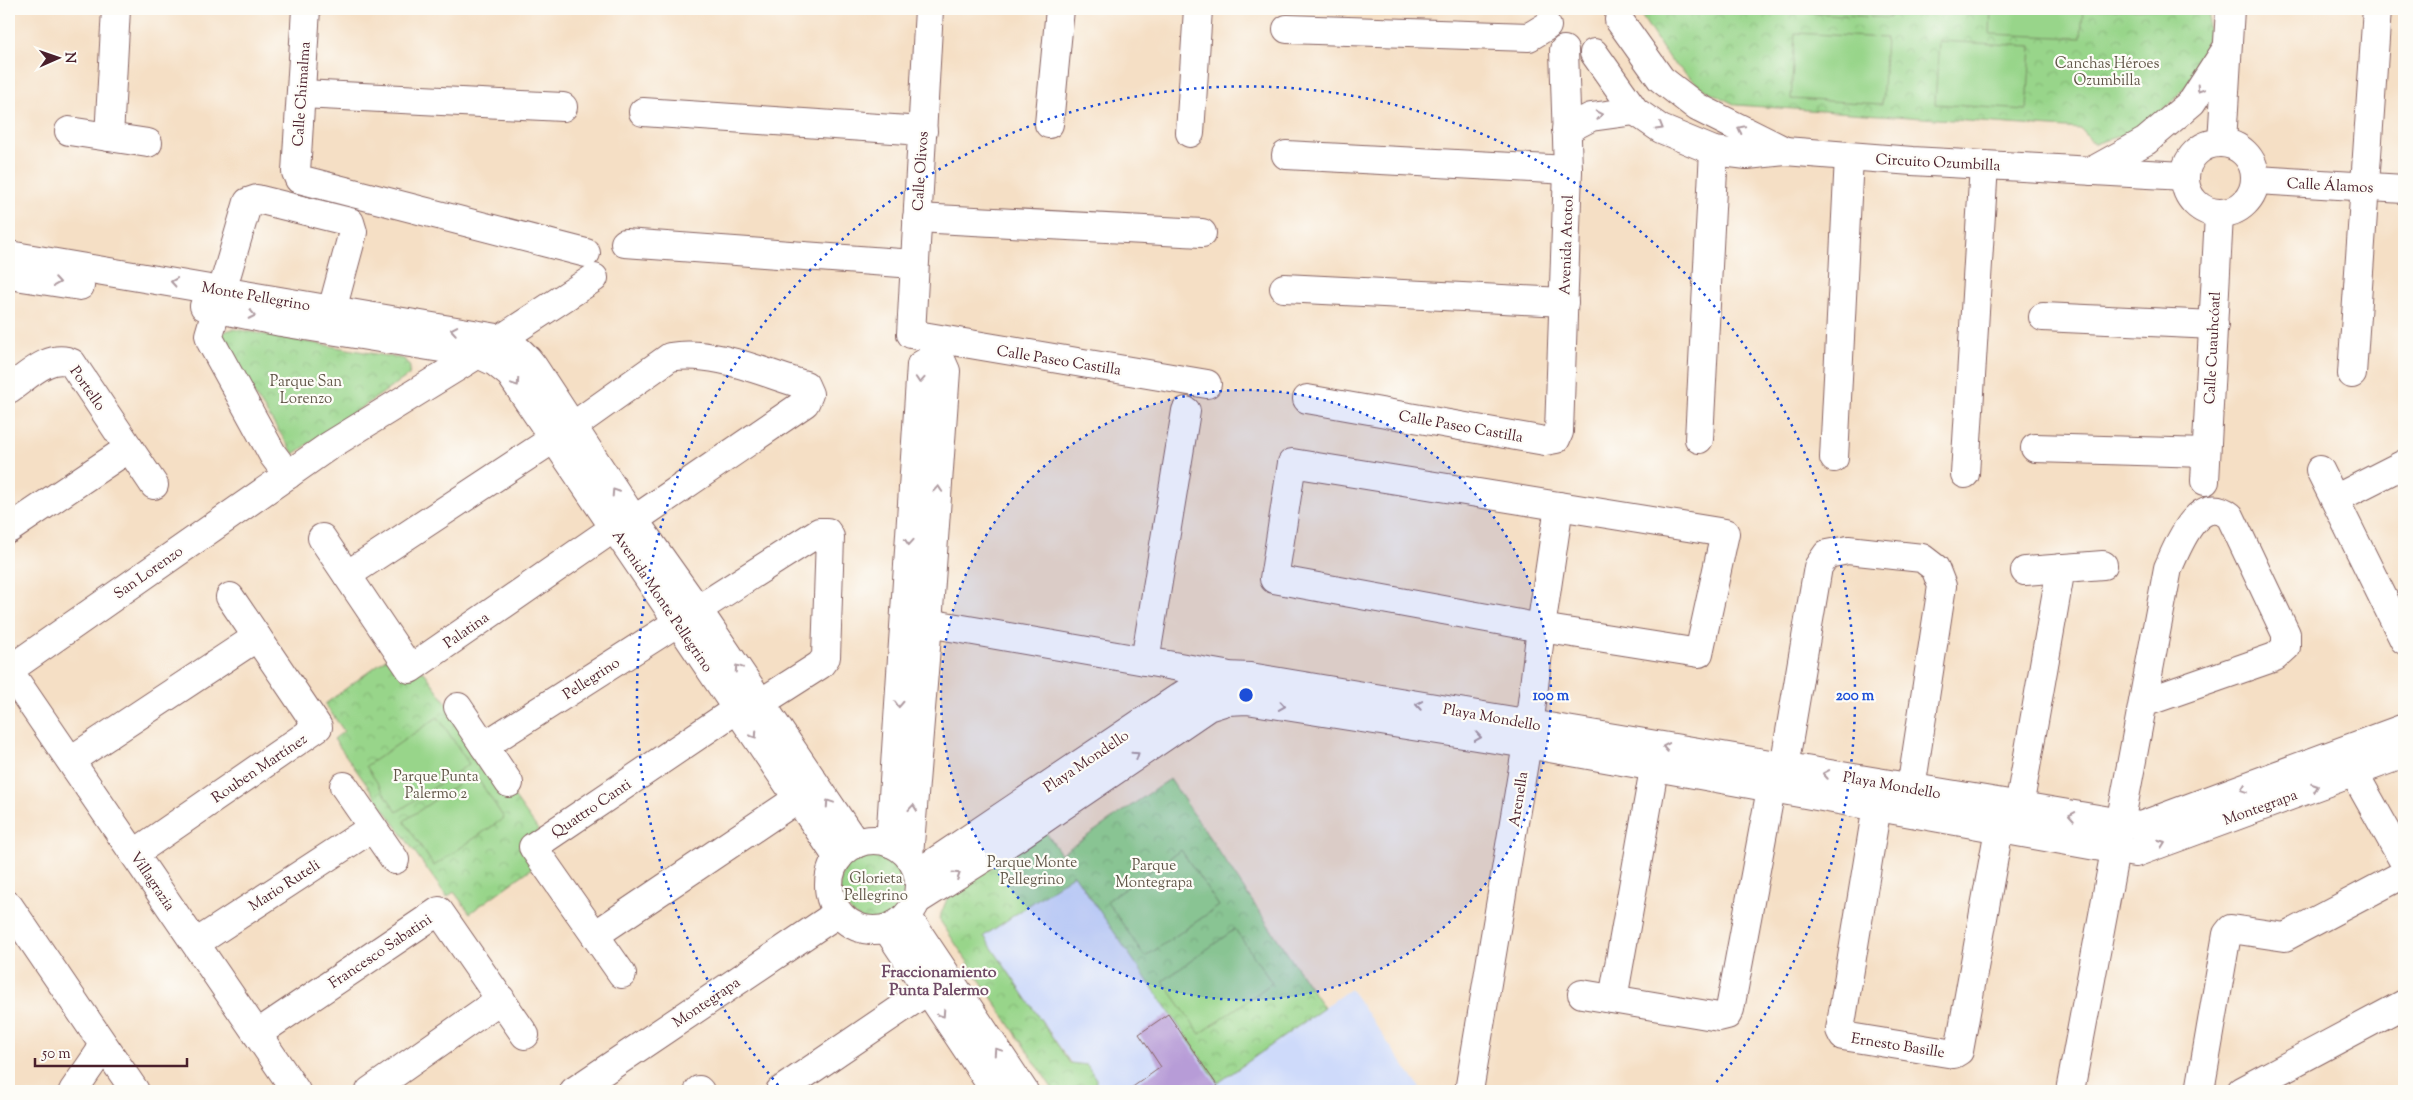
<svg xmlns="http://www.w3.org/2000/svg" width="2413" height="1100" font-family="'Sorts Mill Goudy',serif">
<style>
.built{fill:#cedafa}
.park{fill:url(#park-crowns);stroke:#717a5a}
.pitch{fill:#98d58a;stroke:#717a5a}
.building{fill:#b79cd7}
.lines{fill:none;stroke-linecap:round;stroke-linejoin:round}
.minor-casing{stroke:#866261;stroke-width:30}
.minor{stroke:#fff;stroke-width:28}
.oneway{stroke:#ae9aa0}
.ring{fill:none;stroke:#1d4ed8;stroke-width:2.5;stroke-dasharray:2.5 5}
.labels{text-anchor:middle;stroke-width:4.5;stroke-linejoin:round;paint-order:stroke}
.park-label{font-size:15px;fill:#615648;stroke:#fdfcf7}
.street-label{font-size:15px;fill:#4a1f2b;stroke:#fdfcf7}
.neighbourhood-label{font-size:16px;font-weight:bold;fill:#704b67;stroke:#fdfcf7}
.centre{fill:#1d4ed8;stroke:#fdfcf7;stroke-width:2.5}
.ring-label{font-size:15px;text-anchor:middle;font-weight:bold;fill:#1d4ed8;stroke:#fdfcf7;stroke-width:4.5;stroke-linejoin:round;paint-order:stroke}
</style>
<defs>
<pattern id="park-crowns" width="20" height="18" patternUnits="userSpaceOnUse" patternTransform="scale(1.25)"><rect width="20" height="18" fill="#98d58a"/><path d="M2 6a3 3 0 1 1 6 0M12 15a3 3 0 1 1 6 0" fill="none" stroke="#84b677"/></pattern>
</defs>
<rect width="100%" height="100%" fill="#fdfcf7"/>
<filter id="ink" filterUnits="userSpaceOnUse"><feTurbulence type="fractalNoise" baseFrequency=".02" numOctaves="2"/><feDisplacementMap in="SourceGraphic" scale="10" xChannelSelector="R" yChannelSelector="G"/><feConvolveMatrix kernelMatrix="1 2 1 2 8 2 1 2 1" color-interpolation-filters="sRGB"/></filter>
<filter id="wash" filterUnits="userSpaceOnUse"><feTurbulence type="fractalNoise" baseFrequency=".0096" numOctaves="4" result="noise"/><feDisplacementMap in="SourceGraphic" scale="20" xChannelSelector="R" yChannelSelector="G"/><feGaussianBlur stdDeviation="1.12" result="paint"/><feColorMatrix in="noise" values="0 0 0 0 0 0 0 0 0 0 0 0 0 0 0 0 0 1.4 0 .05"/><feComposite in="paint" operator="in"/></filter>
<g filter="url(#wash)">
<rect width="100%" height="100%" fill="#f5dfc5"/>
<!-- built -->
<path class="built" d="M 1074,873 L 1218,1083 L 1350,989 L 1422,1091 L 1095,1091 L 1096,1079 L 1071,1063 L 983,936 Z"/>
<!-- park -->
<g class="park">
<path d="M 1637,9 L 2209,9 C 2209,17 2209,27 2208,36 C 2200,77 2168,114 2131,132 C 2119,137 2106,140 2094,144 L 2081,129 L 1736,105 L 1702,88 L 1670,60 Z"/>
<path d="M 234,329 L 404,359 L 410,367 L 409,375 L 294,454 L 219,341 C 222,333 225,330 234,329 Z"/>
<path d="M 391,655 L 425,673 L 539,831 L 520,844 L 535,866 L 470,913 L 454,892 L 447,897 L 334,739 L 344,731 L 325,704 Z"/>
<path d="M 1170,779 L 1324,1008 L 1218,1083 L 1074,874 L 984,936 L 1070,1063 L 1087,1065 L 1096,1079 L 1095,1091 L 1054,1091 L 939,919 L 947,899 L 1044,830 L 1061,854 Z"/>
<circle cx="876" cy="886" r="36"/>
</g>
<!-- pitch -->
<g class="pitch">
<path d="M 1796,9 L 1889,9 L 1889,18 L 1796,12 Z"/>
<path d="M 1991,9 L 2083,9 L 2081,38 L 1990,34 Z"/>
<path d="M 1795,33 L 1886,38 L 1882,104 L 1791,99 Z"/>
<path d="M 1939,41 L 2031,46 L 2027,110 L 1935,104 Z"/>
<path d="M 438,717 L 469,764 L 397,812 L 366,766 Z"/>
<path d="M 474,773 L 504,818 L 434,866 L 404,821 Z"/>
<path d="M 1181,850 L 1219,906 L 1145,957 L 1107,901 Z"/>
<path d="M 1235,929 L 1272,983 L 1200,1034 L 1163,981 Z"/>
</g>
<g id="blocks">
<!-- building -->
<path class="building" d="M 1168,1014 L 1221,1091 L 1127,1091 L 1161,1067 L 1139,1034 Z"/>
</g>
</g>
<g filter="url(#ink)">
<use href="#blocks" fill-opacity="0" stroke="#866261" stroke-width="1"/>
<g class="lines">
<!-- minor casing -->
<g class="minor-casing">
<g id="minor">
<path d="M 306,9 L 296,172 L 299,179 L 586,253"/>
<path d="M 929,9 L 911,334 L 1207,384"/>
<path d="M 1619,20 L 1661,79 L 1697,107 L 1785,151"/>
<path d="M 1287,29 L 1529,37 L 1547,26"/>
<path d="M 1594,53 L 1635,111 L 1661,129 L 1714,151 L 1747,155 L 1785,151 L 1912,161 L 2184,176"/>
<path d="M 302,94 L 563,107"/>
<path d="M 643,112 L 923,131"/>
<path d="M 1049,124 L 1060,9"/>
<path d="M 1566,130 L 1591,117 L 1635,111"/>
<path d="M 69,131 L 148,143"/>
<path d="M 1190,133 L 1198,9"/>
<path d="M 109,137 L 116,9"/>
<path d="M 2222,142 L 2230,9"/>
<circle cx="2220" cy="178" r="35"/>
<path d="M 1286,155 L 1568,170"/>
<path d="M 2092,171 L 2146,141 L 2192,102 L 2227,48"/>
<path d="M 2257,180 L 2404,189"/>
<path d="M 917,218 L 1202,233"/>
<path d="M 625,243 L 914,264"/>
<path d="M 9,255 L 503,339 C 514,346 525,354 533,366 L 634,520 L 698,610 L 856,844"/>
<path d="M 9,275 L 80,286"/>
<path d="M 1284,288 L 1564,302"/>
<path d="M 204,306 L 281,322 L 478,354 L 495,362 L 510,374 L 838,858"/>
<path d="M 2043,317 L 2214,325"/>
<path d="M 2352,374 L 2377,9"/>
<path d="M 9,389 C 27,377 50,352 72,363 L 154,485"/>
<path d="M 1307,399 L 1545,441 L 1556,439 L 1559,432 L 1568,170 L 1564,50"/>
<path d="M 1699,439 L 1714,151"/>
<path d="M 2035,448 L 2206,453"/>
<path d="M 1834,458 L 1849,157"/>
<path d="M 1292,463 L 1725,533 L 1699,653 L 1541,628 L 1274,579 Z"/>
<path d="M 2320,470 L 2404,640"/>
<path d="M 1965,474 L 1984,165"/>
<path d="M 288,475 L 273,455 L 211,342 L 209,335 L 248,202 L 257,199 L 350,222 L 353,232 L 332,310"/>
<path d="M 2205,481 L 2219,215"/>
<path d="M 2335,499 L 2404,464"/>
<path d="M 9,529 L 129,448"/>
<path d="M 322,538 L 410,669 L 614,528"/>
<path d="M 2025,571 L 2103,565"/>
<path d="M 347,575 L 573,426 L 670,357 C 713,349 763,373 805,385 L 809,394 L 805,403 L 634,520"/>
<path d="M 910,622 L 928,623 L 1225,675"/>
<path d="M 1145,661 L 1186,411"/>
<path d="M 9,670 L 329,446 L 478,354 L 594,278"/>
<path d="M 9,671 L 296,1091"/>
<path d="M 458,707 L 509,783"/>
<path d="M 484,746 L 819,532 L 827,532 L 830,537 L 826,657 L 820,665 L 762,702"/>
<path d="M 2345,757 L 2404,862"/>
<path d="M 71,760 L 257,637"/>
<path d="M 1784,767 L 1818,567 L 1827,554 L 1848,550 L 1922,558 L 1935,568 L 1942,586 L 1911,789"/>
<path d="M 344,786 L 395,860"/>
<path d="M 1877,806 L 1840,1030 L 1843,1036 L 1954,1054 L 1959,1051 L 1999,829"/>
<path d="M 2019,807 L 2061,568"/>
<circle cx="874" cy="885" r="45"/>
<path d="M 890,843 L 921,365 L 931,359 L 942,362 L 946,371 L 928,623 L 909,856"/>
<path d="M 135,853 L 318,727 L 230,597"/>
<path d="M 918,873 L 1202,682 L 1226,676 L 1250,677 L 2140,826 L 2404,728"/>
<path d="M 916,901 L 1017,837 L 1208,707 L 1227,701 L 1247,700 L 1527,744 L 2135,853 L 2404,754"/>
<path d="M 9,906 L 135,1091"/>
<path d="M 907,916 L 1024,1091"/>
<path d="M 887,929 L 995,1091"/>
<path d="M 595,935 L 797,799"/>
<path d="M 196,943 L 372,828"/>
<path d="M 622,974 L 533,847 L 737,709"/>
<path d="M 1582,994 L 1719,1017 L 1727,1015 L 1730,1009 L 1771,789"/>
<path d="M 1613,999 L 1654,769"/>
<path d="M 257,1034 L 439,911 L 525,1035"/>
<path d="M 699,1090 L 700,1091"/>
<path d="M 73,1091 L 104,1046"/>
<path d="M 370,1091 L 501,999"/>
<path d="M 574,1091 L 838,913"/>
<path d="M 780,1091 L 927,991"/>
<path d="M 1469,1091 L 1527,744 L 1541,628 L 1559,506"/>
<path d="M 2070,1091 L 2168,568 C 2178,546 2198,491 2230,516 L 2286,634 L 2286,647 L 2275,657 L 2143,703"/>
<path d="M 2200,1091 L 2227,934 L 2231,929 L 2285,937 L 2404,874"/>
<path d="M 2241,1091 L 2404,1004"/>
</g>
</g>
<!-- minor -->
<use href="#minor" class="minor"/>
</g>
<!-- one-way arrows -->
<defs><path id="oneway-chevron" d="M-2-3.5L2.5 0L-2 3.5" fill="none" stroke-width="1.6" stroke-linecap="round" stroke-linejoin="round" transform="scale(1.25)"/></defs>
<g class="oneway">
<use href="#oneway-chevron" transform="translate(2200 89) rotate(123)"/>
<use href="#oneway-chevron" transform="translate(1599 115) rotate(-11)"/>
<use href="#oneway-chevron" transform="translate(1660 127) rotate(30)"/>
<use href="#oneway-chevron" transform="translate(1741 129) rotate(-154)"/>
<use href="#oneway-chevron" transform="translate(57 282) rotate(9)"/>
<use href="#oneway-chevron" transform="translate(174 282) rotate(-171)"/>
<use href="#oneway-chevron" transform="translate(252 315) rotate(12)"/>
<use href="#oneway-chevron" transform="translate(454 330) rotate(-170)"/>
<use href="#oneway-chevron" transform="translate(920 380) rotate(94)"/>
<use href="#oneway-chevron" transform="translate(516 383) rotate(56)"/>
<use href="#oneway-chevron" transform="translate(938 489) rotate(-86)"/>
<use href="#oneway-chevron" transform="translate(615 492) rotate(-123)"/>
<use href="#oneway-chevron" transform="translate(909 542) rotate(94)"/>
<use href="#oneway-chevron" transform="translate(738 668) rotate(-124)"/>
<use href="#oneway-chevron" transform="translate(899 704) rotate(93)"/>
<use href="#oneway-chevron" transform="translate(1419 705) rotate(-170)"/>
<use href="#oneway-chevron" transform="translate(1282 706) rotate(9)"/>
<use href="#oneway-chevron" transform="translate(754 735) rotate(56)"/>
<use href="#oneway-chevron" transform="translate(1478 737) rotate(9)"/>
<use href="#oneway-chevron" transform="translate(1666 747) rotate(-170)"/>
<use href="#oneway-chevron" transform="translate(1136 755) rotate(-34)"/>
<use href="#oneway-chevron" transform="translate(1826 774) rotate(-170)"/>
<use href="#oneway-chevron" transform="translate(2315 787) rotate(-20)"/>
<use href="#oneway-chevron" transform="translate(2244 789) rotate(160)"/>
<use href="#oneway-chevron" transform="translate(829 803) rotate(-124)"/>
<use href="#oneway-chevron" transform="translate(913 808) rotate(-85)"/>
<use href="#oneway-chevron" transform="translate(2072 816) rotate(-170)"/>
<use href="#oneway-chevron" transform="translate(2162 843) rotate(-20)"/>
<use href="#oneway-chevron" transform="translate(957 875) rotate(-32)"/>
<use href="#oneway-chevron" transform="translate(942 1014) rotate(56)"/>
<use href="#oneway-chevron" transform="translate(997 1051) rotate(-124)"/>
</g>
</g>
<!-- distance rings -->
<circle cx="1246" cy="695" r="305" fill="#1d4ed8" fill-opacity=".12"/>
<g class="ring">
<circle cx="1246" cy="695" r="305"/>
<path d="M783 1091A609 609 0 1 1 1709 1091"/>
</g>
<g class="labels">
<!-- park labels -->
<g class="park-label">
<text x="2107" y="68">Canchas Héroes<tspan x="2107" dy="17">Ozumbilla</tspan></text>
<text x="306" y="386">Parque San<tspan x="306" dy="17">Lorenzo</tspan></text>
<text x="436" y="781">Parque Punta<tspan x="436" dy="17">Palermo 2</tspan></text>
<text x="1032" y="867">Parque Monte<tspan x="1032" dy="17">Pellegrino</tspan></text>
<text x="1154" y="870">Parque<tspan x="1154" dy="17">Montegrapa</tspan></text>
<text x="876" y="883">Glorieta<tspan x="876" dy="17">Pellegrino</tspan></text>
</g>
<!-- street labels -->
<g class="street-label">
<text transform="translate(301 94) rotate(-86)" y="5">Calle Chimalma</text>
<text transform="translate(1938 162) rotate(3)" y="5">Circuito Ozumbilla</text>
<text transform="translate(920 171) rotate(-86)" y="5">Calle Olivos</text>
<text transform="translate(2330 185) rotate(3)" y="5">Calle Álamos</text>
<text transform="translate(1566 245) rotate(-88)" y="5">Avenida Atotol</text>
<text transform="translate(256 296) rotate(10)" y="5">Monte Pellegrino</text>
<text transform="translate(2212 348) rotate(-87)" y="5">Calle Cuauhcóatl</text>
<text transform="translate(1059 360) rotate(9)" y="5">Calle Paseo Castilla</text>
<text transform="translate(88 388) rotate(55)" y="5">Portello</text>
<text transform="translate(1461 426) rotate(10)" y="5">Calle Paseo Castilla</text>
<text transform="translate(148 572) rotate(-35)" y="5">San Lorenzo</text>
<text transform="translate(663 601) rotate(56)" y="5">Avenida Monte Pellegrino</text>
<text transform="translate(466 630) rotate(-35)" y="5">Palatina</text>
<text transform="translate(591 678) rotate(-33)" y="5">Pellegrino</text>
<text transform="translate(1492 717) rotate(10)" y="5">Playa Mondello</text>
<text transform="translate(1086 761) rotate(-34)" y="5">Playa Mondello</text>
<text transform="translate(259 768) rotate(-34)" y="5">Rouben Martínez</text>
<text transform="translate(1892 785) rotate(10)" y="5">Playa Mondello</text>
<text transform="translate(1518 799) rotate(-81)" y="5">Arenella</text>
<text transform="translate(2260 807) rotate(-20)" y="5">Montegrapa</text>
<text transform="translate(591 808) rotate(-34)" y="5">Quattro Canti</text>
<text transform="translate(153 881) rotate(56)" y="5">Villagrazia</text>
<text transform="translate(284 885) rotate(-33)" y="5">Mario Ruteli</text>
<text transform="translate(380 951) rotate(-34)" y="5">Francesco Sabatini</text>
<text transform="translate(706 1002) rotate(-34)" y="5">Montegrapa</text>
<text transform="translate(1898 1045) rotate(9)" y="5">Ernesto Basille</text>
</g>
<!-- neighbourhood labels -->
<g class="neighbourhood-label">
<text x="939" y="977">Fraccionamiento<tspan x="939" dy="18">Punta Palermo</tspan></text>
</g>
</g>
<circle cx="1246" cy="695" r="8" class="centre"/>
<g class="ring-label">
<text x="1551" y="700">100 m</text>
<text x="1855" y="700">200 m</text>
</g>
<!-- margin -->
<rect width="2413" height="1100" fill="none" stroke="#fdfcf7" stroke-width="30"/>
<!-- north arrow -->
<g transform="translate(58 58) rotate(88)" stroke="#fdfcf7" stroke-width="4" paint-order="stroke">
<path d="M0-4L9 19L0 12L-9 19Z" fill="#4a1f2b"/>
<text y="-8" font-size="14" font-weight="bold" text-anchor="middle" fill="#4a1f2b">N</text>
</g>
<!-- scale -->
<path d="M35 1058v8h152v-8" fill="none" stroke="#4a1f2b" stroke-width="2.5"/>
<text x="42" y="1058" font-size="15" fill="#4a1f2b" stroke="#fdfcf7" stroke-width="4" paint-order="stroke">50 m</text>
</svg>
